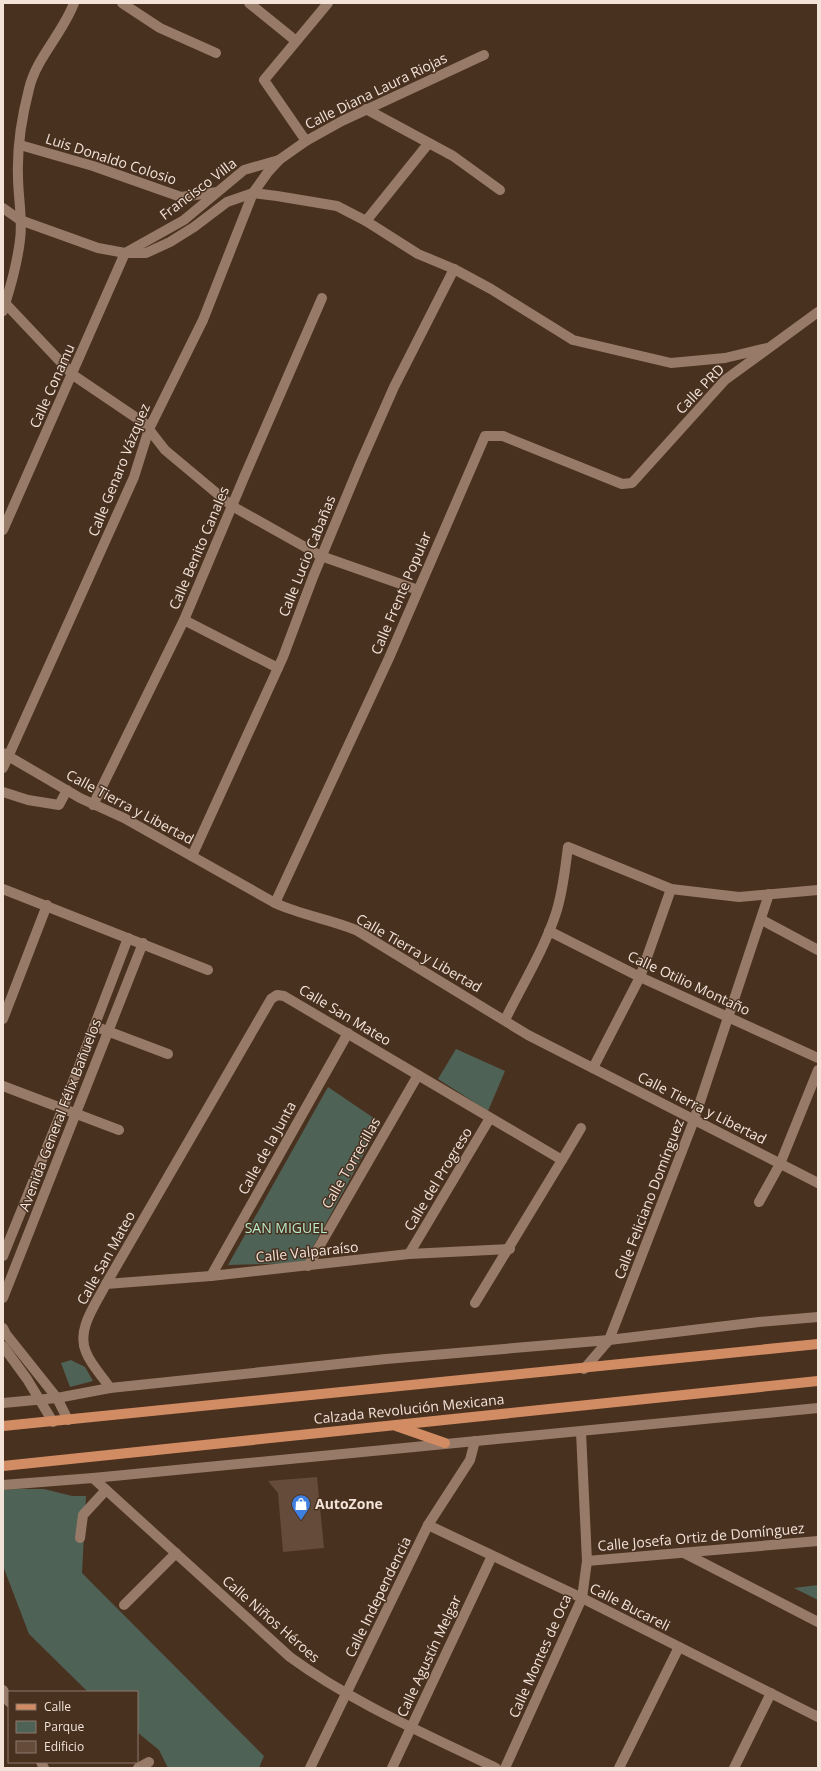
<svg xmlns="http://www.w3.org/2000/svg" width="821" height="1771" font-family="'Open Sans',sans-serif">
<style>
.green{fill:#4f6256}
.building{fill:#654b3a}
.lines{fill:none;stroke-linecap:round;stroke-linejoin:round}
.minor{stroke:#977b68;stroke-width:10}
.tertiary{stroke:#977b68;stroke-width:10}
.primary{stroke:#d28c63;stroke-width:10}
.labels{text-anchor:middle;stroke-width:3;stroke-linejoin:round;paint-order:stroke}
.street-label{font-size:14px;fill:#f2e2d8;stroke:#493120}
.park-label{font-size:14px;fill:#b6ecca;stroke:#493120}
.poi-label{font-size:14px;font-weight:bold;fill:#f2e2d8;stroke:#493120;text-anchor:start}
</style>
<rect width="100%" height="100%" fill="#493120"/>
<!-- green -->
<g class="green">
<path d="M 456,1049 L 505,1071 L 488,1111 L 438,1079 Z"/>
<path d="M 328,1087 L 381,1123 L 304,1263 L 228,1265 Z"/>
<path d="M 71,1360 L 85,1367 L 93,1381 L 70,1387 L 61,1363 Z"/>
<path d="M 18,1489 L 44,1489 L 72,1496 L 86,1496 L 82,1573 L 264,1756 L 259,1768 L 168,1768 L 159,1750 L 137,1732 L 137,1692 L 88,1692 L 29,1634 L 3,1566 L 3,1490 Z"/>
<path d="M 818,1585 L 818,1600 L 794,1588 Z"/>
</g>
<!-- building -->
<path class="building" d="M 317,1477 L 324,1548 L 283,1552 L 278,1493 L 268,1481 Z"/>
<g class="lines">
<!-- minor -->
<g class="minor">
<path d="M 122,3 L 160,28 L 216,53"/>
<path d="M 249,3 L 296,41"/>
<path d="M 366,109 L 453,156 L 500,190"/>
<path d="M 306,141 L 264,80 L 328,3"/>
<path d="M 20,145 L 93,166 L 181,197 L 217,192"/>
<path d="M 3,208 L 20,220 L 98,248 L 125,253 L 184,220 L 244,170 L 279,160"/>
<path d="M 366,221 L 428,144"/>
<path d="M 3,301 L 73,375 L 144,423 L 165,450 L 232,506 L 321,556 L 418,590"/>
<path d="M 3,311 C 10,288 17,265 20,240 C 23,220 18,197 18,176 C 17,148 22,116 29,89 C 36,58 63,33 74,3"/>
<path d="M 3,530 L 125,253 L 146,253 L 170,242 L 194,227 L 227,202 L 253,193 L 277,196 L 337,206 L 366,221 L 418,254 L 454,269 L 491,289 L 573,340 L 671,363 L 725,358 L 767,348"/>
<path d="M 184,620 L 278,668"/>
<path d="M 3,768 L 134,477 L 149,429 L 203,320 L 253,193 L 268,172 L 279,160 L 306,141 L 342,121 L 484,55"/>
<path d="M 3,792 L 28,800 L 59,805 L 67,790"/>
<path d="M 93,805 L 184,620 L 245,475 L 322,298"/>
<path d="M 192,856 L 283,657 L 313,577 L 360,464 L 394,387 L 454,269"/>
<path d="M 3,889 L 208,970"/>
<path d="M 275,903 L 389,658 L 485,436 L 503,436 L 622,484 L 632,483 L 725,380 L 818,312"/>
<path d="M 762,920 L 818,950"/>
<path d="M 549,931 L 640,977 L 818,1058"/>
<path d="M 3,1019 L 47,905"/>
<path d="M 505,1020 C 522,985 544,950 556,913 C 563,892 565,869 568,847 L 671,889 L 739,897 L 818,890"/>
<path d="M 94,1026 L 168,1054"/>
<path d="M 593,1068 L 640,977 L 671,889"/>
<path d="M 3,1086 L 119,1130"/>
<path d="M 562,1160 L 581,1128"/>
<path d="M 759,1202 L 780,1164 L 818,1070"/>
<path d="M 409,1254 L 490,1118"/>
<path d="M 3,1256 L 63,1108 L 128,938"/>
<path d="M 308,1266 L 418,1075"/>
<path d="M 211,1276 L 348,1033"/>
<path d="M 106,1284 L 211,1276 L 409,1254 L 510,1249"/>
<path d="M 3,1298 L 143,943"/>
<path d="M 3,1328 L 6,1334 L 57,1398 L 68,1420"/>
<path d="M 3,1346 L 27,1379 L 53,1422"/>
<path d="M 584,1369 L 609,1340 L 694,1120 L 769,894"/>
<path d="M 110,1388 C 103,1377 91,1365 86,1352 C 76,1329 96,1304 106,1284 L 271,999 L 277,995 L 284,996 L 562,1160 L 475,1303"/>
<path d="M 93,1478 L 290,1657 C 353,1703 426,1734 496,1768"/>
<path d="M 428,1525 L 582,1598 L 818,1717"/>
<path d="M 80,1538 L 83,1515 L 106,1490"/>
<path d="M 684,1553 L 818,1622"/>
<path d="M 587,1561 L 818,1541"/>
<path d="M 124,1605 L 176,1553"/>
<path d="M 3,1690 L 9,1702"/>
<path d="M 41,1762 L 44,1768"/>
<path d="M 138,1768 L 149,1762"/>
<path d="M 310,1768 L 428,1525 L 470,1460 L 475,1441"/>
<path d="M 392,1768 L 492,1556"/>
<path d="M 505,1768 L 582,1598 L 587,1561 L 581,1432"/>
<path d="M 619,1768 L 679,1647"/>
<path d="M 734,1768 L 771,1693"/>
</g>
<!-- tertiary -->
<g class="tertiary">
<path d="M 3,753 L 80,798 L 124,818 L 275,903 C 301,915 329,919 356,930 L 528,1035 L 818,1183"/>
<path d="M 3,1403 L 57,1398 L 110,1388 L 386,1359 L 609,1340 L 759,1322 L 818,1317"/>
<path d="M 3,1485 L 93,1478 L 818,1408"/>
</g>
<!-- primary -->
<g class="primary">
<path d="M 3,1426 L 818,1344"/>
<path d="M 396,1426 L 445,1443"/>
<path d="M 3,1466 L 818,1381"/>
</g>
</g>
<!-- icons -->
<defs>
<g id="shop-pin" transform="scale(1)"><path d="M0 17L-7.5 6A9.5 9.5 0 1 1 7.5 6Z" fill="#3f7fe0" stroke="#493120"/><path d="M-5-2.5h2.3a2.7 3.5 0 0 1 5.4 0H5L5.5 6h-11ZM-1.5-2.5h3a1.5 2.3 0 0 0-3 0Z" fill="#fff"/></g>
</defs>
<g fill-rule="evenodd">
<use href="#shop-pin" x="301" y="1504"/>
</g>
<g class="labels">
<!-- street labels -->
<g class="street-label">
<text transform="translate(376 91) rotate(-26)" y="5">Calle Diana Laura Riojas</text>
<text transform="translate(111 159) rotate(18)" y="5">Luis Donaldo Colosio</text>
<text transform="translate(198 189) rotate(-37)" y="5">Francisco Villa</text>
<text transform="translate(52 386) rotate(-66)" y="5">Calle Conamu</text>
<text transform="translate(700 389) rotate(-46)" y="5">Calle PRD</text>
<text transform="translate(119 470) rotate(-68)" y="5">Calle Genaro Vázquez</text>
<text transform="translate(199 548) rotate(-67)" y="5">Calle Benito Canales</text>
<text transform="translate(307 556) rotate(-68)" y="5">Calle Lucio Cabañas</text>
<text transform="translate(401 593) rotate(-67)" y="5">Calle Frente Popular</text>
<text transform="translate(130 807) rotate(28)" y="5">Calle Tierra y Libertad</text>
<text transform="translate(419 953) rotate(30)" y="5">Calle Tierra y Libertad</text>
<text transform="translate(689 983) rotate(25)" y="5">Calle Otilio Montaño</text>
<text transform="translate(345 1015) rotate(31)" y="5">Calle San Mateo</text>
<text transform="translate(702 1108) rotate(27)" y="5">Calle Tierra y Libertad</text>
<text transform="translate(60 1115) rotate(-69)" y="5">Avenida General Félix Bañuelos</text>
<text transform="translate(267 1148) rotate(-61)" y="5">Calle de la Junta</text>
<text transform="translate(351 1163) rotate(-60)" y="5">Calle Torrecillas</text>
<text transform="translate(438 1179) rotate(-59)" y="5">Calle del Progreso</text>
<text transform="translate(649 1199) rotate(-69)" y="5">Calle Feliciano Domínguez</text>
<text transform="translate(307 1252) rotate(-6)" y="5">Calle Valparaíso</text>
<text transform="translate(106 1258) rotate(-61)" y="5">Calle San Mateo</text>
<text transform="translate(409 1409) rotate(-6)" y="5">Calzada Revolución Mexicana</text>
<text transform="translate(701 1537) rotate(-5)" y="5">Calle Josefa Ortiz de Domínguez</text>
<text transform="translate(378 1597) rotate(-64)" y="5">Calle Independencia</text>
<text transform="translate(630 1607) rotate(27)" y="5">Calle Bucareli</text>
<text transform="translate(271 1619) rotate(41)" y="5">Calle Niños Héroes</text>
<text transform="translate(429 1656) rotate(-65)" y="5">Calle Agustín Melgar</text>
<text transform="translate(540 1656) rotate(-66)" y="5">Calle Montes de Oca</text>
</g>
<!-- park labels -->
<g class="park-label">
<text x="286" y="1233">SAN MIGUEL</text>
</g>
<!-- poi labels -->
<g class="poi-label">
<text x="315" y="1509">AutoZone</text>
</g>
</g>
<!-- border -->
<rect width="821" height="1771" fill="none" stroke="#f2e2d8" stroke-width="8"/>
<!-- legend -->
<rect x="8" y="1691" width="130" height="72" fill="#493120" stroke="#8d786a"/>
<rect x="16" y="1704" width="20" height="6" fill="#d28c63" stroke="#8d786a"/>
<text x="44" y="1711" font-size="12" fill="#f2e2d8">Calle</text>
<rect x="16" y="1721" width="20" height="12" fill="#4f6256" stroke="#8d786a"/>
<text x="44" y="1731" font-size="12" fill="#f2e2d8">Parque</text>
<rect x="16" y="1741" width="20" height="12" fill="#654b3a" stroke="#8d786a"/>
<text x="44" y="1751" font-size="12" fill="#f2e2d8">Edificio</text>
</svg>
